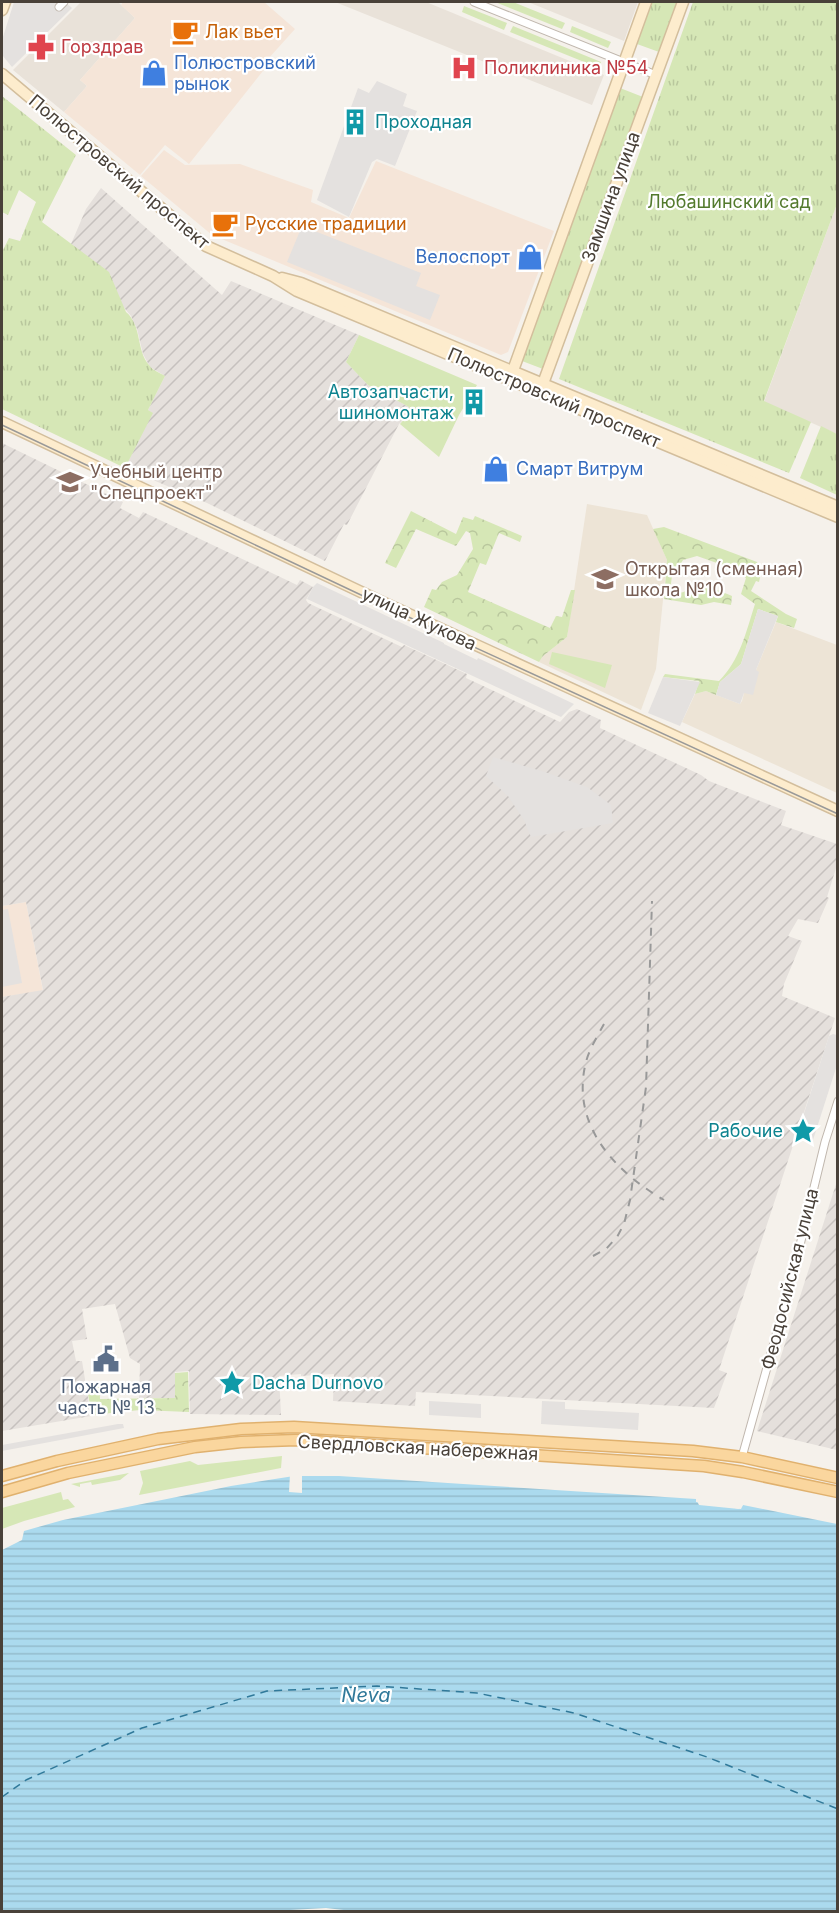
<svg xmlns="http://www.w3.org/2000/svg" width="839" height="1913" font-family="Inter,sans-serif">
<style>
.residential{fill:#e9e2d9}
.commercial{fill:#f5e5d8}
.industrial{fill:url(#industrial-furrows)}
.education{fill:#ede4d6}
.green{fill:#d6e7b6}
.forest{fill:url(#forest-crowns)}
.park{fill:url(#park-tufts)}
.parking{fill:#e4e1df}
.water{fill:url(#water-rules)}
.pier{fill:#f5f1eb}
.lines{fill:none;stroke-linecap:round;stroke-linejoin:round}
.ferry{stroke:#30799a;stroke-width:1.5;stroke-dasharray:8 6;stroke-linecap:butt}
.street-casing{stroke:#c0b7ae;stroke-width:9}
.secondary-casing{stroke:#d3be9c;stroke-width:13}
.primary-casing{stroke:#e0b16e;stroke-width:13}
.street{stroke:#fff;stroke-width:7}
.secondary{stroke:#fdeccd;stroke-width:10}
.primary{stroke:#fad69e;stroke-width:10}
.tram{stroke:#999;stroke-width:1.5}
.rail{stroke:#999;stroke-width:2;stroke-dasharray:8 8;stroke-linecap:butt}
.labels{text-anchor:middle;stroke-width:4.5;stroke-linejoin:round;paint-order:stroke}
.food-label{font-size:18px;fill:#c56008;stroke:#fff;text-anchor:start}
.health-label{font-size:18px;fill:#be3a42;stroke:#fff;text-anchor:start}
.shop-label{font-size:18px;fill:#366cbe;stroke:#fff;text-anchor:start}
.culture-label{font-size:18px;fill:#0d838f;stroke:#fff;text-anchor:start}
.street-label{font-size:18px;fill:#494139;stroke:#fff}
.park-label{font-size:18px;fill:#537a2d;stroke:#fff}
.education-label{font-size:18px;fill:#785e54;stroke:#fff;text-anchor:start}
.service-label{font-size:18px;fill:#4e5e75;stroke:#fff}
.water-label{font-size:20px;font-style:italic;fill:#30799a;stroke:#fff}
</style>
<defs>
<pattern id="industrial-furrows" width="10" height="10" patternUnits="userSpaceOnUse" patternTransform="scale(1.5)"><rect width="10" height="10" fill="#e5e0dc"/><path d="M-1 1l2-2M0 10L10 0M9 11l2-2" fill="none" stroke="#c6c1be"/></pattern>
<pattern id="forest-crowns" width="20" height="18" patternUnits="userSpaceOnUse" patternTransform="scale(1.5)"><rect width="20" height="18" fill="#d6e7b6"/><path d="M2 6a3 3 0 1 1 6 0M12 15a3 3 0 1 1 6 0" fill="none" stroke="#b9c79d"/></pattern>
<pattern id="park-tufts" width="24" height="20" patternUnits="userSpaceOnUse" patternTransform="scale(1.5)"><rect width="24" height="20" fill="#d6e7b6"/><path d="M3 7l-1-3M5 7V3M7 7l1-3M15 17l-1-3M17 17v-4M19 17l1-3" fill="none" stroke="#b9c79d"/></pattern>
<pattern id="water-rules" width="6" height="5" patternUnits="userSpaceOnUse" patternTransform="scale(1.5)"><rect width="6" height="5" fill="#abdaee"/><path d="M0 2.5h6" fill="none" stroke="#95bccd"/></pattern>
</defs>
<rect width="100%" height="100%" fill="#f5f1eb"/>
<!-- residential -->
<g class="residential">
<path d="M 81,2 L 118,2 L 135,18 L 80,80 L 87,86 L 64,112 L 13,70 Z"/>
<path d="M 335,2 L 426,2 L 604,75 L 592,105 Z"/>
<path d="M 528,2 L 638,2 L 624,41 Z"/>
<path d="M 837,204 L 837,434 L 764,402 Z"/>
</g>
<!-- commercial -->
<g class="commercial">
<path d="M 123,2 L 264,2 L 295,29 L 268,59 L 270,62 L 189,164 L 165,145 L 140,175 L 64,112 L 87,86 L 80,80 L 135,18 L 121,5 Z"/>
<path d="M 164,150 L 185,165 L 240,164 L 313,190 L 311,202 L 349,218 L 376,161 L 554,231 L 508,352 L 501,355 L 212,235 L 141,176 Z"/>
<path d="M 26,902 L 43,991 L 2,997 L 2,906 Z"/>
</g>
<!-- industrial -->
<g class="industrial">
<path d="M 101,188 L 222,295 L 231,281 L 359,335 L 346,362 L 368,385 L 409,407 L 407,416 L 399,424 L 347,525 L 344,524 L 325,561 L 207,503 L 125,468 L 152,413 L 148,410 L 165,376 L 150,367 L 143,354 L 137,329 L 131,316 L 71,244 L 86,209 Z"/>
<path d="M 2,443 L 123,502 L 120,508 L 139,518 L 143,512 L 297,585 L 300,580 L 313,587 L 306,600 L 308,603 L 402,647 L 404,645 L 467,674 L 466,678 L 560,722 L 569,712 L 577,709 L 601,720 L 600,728 L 701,775 L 709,781 L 786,811 L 781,825 L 837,844 L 837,865 L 827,897 L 829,898 L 818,923 L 798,919 L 788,936 L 802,941 L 784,984 L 782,996 L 835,1018 L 719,1370 L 727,1373 L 714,1408 L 416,1392 L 415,1406 L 333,1401 L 334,1374 L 301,1376 L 301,1374 L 279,1376 L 281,1415 L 190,1414 L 189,1371 L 175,1372 L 175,1398 L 139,1398 L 140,1364 L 130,1358 L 115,1304 L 82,1309 L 87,1339 L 72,1341 L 76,1361 L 82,1361 L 91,1416 L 2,1431 L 2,997 L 43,990 L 26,902 L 2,906 Z"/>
<path d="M 837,1181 L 838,1450 L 837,1450 L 757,1431 Z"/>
</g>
<!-- education -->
<g class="education">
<path d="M 587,504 L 647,515 L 667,560 L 656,669 L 641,710 L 539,662 L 543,656 L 567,637 Z"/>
<path d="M 776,622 L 837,645 L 837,793 L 682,722 L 695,694 L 706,691 L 740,704 L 742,701 L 744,693 L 756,670 Z"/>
</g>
<!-- green -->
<g class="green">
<path d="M 495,2 L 513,2 L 565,23 L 562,29 Z"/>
<path d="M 464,6 L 507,23 L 504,30 L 462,12 Z"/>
<path d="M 513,26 L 601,62 L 599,68 L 510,32 Z"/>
<path d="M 572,26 L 611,42 L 608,48 L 570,32 Z"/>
<path d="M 359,335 L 477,385 L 459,415 L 439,457 L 400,424 L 407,416 L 409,407 L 368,385 L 346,362 Z"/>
<path d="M 552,652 L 612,665 L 605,688 L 549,664 Z"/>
<path d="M 282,1456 L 281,1468 L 139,1495 L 143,1483 L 140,1471 L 190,1461 L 198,1465 Z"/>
<path d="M 129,1473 L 120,1480 L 92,1485 L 91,1482 L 80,1484 L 80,1487 L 71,1484 Z"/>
<path d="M 61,1492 L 63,1500 L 68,1499 L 75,1507 L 24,1521 L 2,1529 L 2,1508 Z"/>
</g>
<!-- forest -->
<g class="forest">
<path d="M 411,511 L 456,534 L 463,517 L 473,520 L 475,516 L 522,536 L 520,542 L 499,533 L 486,565 L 480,563 L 468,592 L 550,628 L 556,616 L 562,617 L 571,590 L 575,590 L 567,637 L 543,656 L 539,662 L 424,607 L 432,589 L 436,590 L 442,582 L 457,575 L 473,549 L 470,533 L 466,531 L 456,546 L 416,529 L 396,568 L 385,563 Z"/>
<path d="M 664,527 L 757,562 L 762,569 L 759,582 L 756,581 L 751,591 L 786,614 L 797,619 L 794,628 L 776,622 L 778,616 L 758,609 L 741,664 L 720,682 L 716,695 L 706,691 L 695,694 L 699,681 L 663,677 L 665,674 L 719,681 C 740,660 746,632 755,604 L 741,594 L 746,578 L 731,568 L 697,556 L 683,560 L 679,567 L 673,567 L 670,592 C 688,594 681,591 694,587 C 705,584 722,592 732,596 L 731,605 L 714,602 L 701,605 L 664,599 L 667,560 L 653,529 Z"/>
<path d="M 188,1372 L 189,1412 L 140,1410 L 92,1415 L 86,1384 L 99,1383 L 100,1399 L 175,1398 L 175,1373 Z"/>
</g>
<!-- park -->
<g class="park">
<path d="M 652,2 L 677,2 L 659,52 L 637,44 Z"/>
<path d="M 693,2 L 837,2 L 837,204 L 764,401 L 811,422 L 789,473 L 559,379 Z"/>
<path d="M 620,88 L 643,97 L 543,369 L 522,361 Z"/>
<path d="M 2,96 L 76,155 L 42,222 L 109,272 L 126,312 C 142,325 136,350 149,365 C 152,370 160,373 165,376 L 148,410 L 153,413 L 125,468 L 2,409 L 2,252 L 9,238 L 20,241 L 36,202 L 19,190 L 8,215 L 2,212 Z"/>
<path d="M 821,426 L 837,434 L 837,495 L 800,478 Z"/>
</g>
<!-- parking -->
<g class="parking">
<path d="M 14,2 L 65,2 L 72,8 L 12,67 L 3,56 L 2,40 Z"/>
<path d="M 377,81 L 407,94 L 403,106 L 417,111 L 395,166 L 377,159 L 372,162 L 349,217 L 317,200 L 358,88 L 369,93 Z"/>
<path d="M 302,226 L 421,273 L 416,286 L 440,295 L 430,320 L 287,262 Z"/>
<path d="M 317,583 L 444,643 L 444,644 L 477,660 L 478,658 L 574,704 L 561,717 L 307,599 L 313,587 Z"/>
<path d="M 758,609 L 778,616 L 756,670 L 759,672 L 753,695 L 744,693 L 740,704 L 716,695 L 720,682 L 741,664 Z"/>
<path d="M 663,677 L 700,682 L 680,726 L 648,713 Z"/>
<path d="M 493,757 L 545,772 L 587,787 L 611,805 L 613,823 L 531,837 L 524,820 L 508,796 L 486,776 Z"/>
<path d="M 8,909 L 22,983 L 2,987 L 2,910 Z"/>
<path d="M 833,1034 L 837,1035 L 837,1065 L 813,1140 L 797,1135 L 829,1036 Z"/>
<path d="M 429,1401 L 481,1404 L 481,1418 L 429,1415 Z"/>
<path d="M 542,1401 L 565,1402 L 565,1409 L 639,1413 L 638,1430 L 541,1424 Z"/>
<path d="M 118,1424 L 123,1424 L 124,1428 L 2,1451 L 2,1445 Z"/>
</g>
<!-- water -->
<path class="water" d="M 294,1476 L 339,1476 L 696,1499 L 696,1502 L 741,1509 L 743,1505 L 837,1524 L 837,1911 L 361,1912 L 326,1908 L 254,1912 L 2,1911 L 2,1550 L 22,1540 L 24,1531 L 63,1520 L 231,1486 Z"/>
<!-- pier -->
<g class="pier">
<path d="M 302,1473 L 302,1493 L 289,1492 L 290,1474 Z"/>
<path d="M 696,1499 L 700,1502 L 739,1506 L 743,1505 L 739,1509 L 699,1505 Z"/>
</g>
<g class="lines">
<!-- ferry -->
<path class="ferry" d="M 2,1797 L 26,1780 L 142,1728 L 267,1691 L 377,1686 L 477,1693 L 574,1713 L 707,1757 L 838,1809"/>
<!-- street casing -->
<g class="street-casing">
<g id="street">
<path d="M 474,2 L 656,75"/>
<path d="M 59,7 L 64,2"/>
<path d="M 742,1457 L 792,1278 L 825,1142 L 838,1101"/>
</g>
</g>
<!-- secondary casing -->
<g class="secondary-casing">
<g id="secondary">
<path d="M 2,10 L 5,2"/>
<path d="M 2,74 L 206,246 L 273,276 L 297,291 L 838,517"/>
<path d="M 282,278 L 301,283 L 838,507"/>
<path d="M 511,376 L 646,2"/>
<path d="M 541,389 L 683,2"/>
<path d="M 2,422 L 378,600 L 838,811"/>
</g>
</g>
<!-- primary casing -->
<g class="primary-casing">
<g id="primary">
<path d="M 2,1476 L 57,1461 L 158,1439 L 241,1429 L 294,1427 L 693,1451 L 742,1457 L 838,1478"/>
<path d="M 2,1492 L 68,1473 L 195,1447 L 241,1442 L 296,1440 L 704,1466 L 743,1472 L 838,1492"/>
</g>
</g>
<!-- street -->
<use href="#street" class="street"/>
<!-- secondary -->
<use href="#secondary" class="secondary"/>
<!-- primary -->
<use href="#primary" class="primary"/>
<!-- tram -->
<path class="tram" d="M 2,425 L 378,603 L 838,814"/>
<!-- rail -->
<g class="rail">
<path d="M 604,1024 C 597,1037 588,1051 585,1066 C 572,1127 616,1172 664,1200"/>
<path d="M 593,1256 L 606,1249 L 617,1237 L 624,1224 L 630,1200 L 646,1087 L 652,901"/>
</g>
</g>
<!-- icons -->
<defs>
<g id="cafe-bare" transform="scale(2.07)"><path d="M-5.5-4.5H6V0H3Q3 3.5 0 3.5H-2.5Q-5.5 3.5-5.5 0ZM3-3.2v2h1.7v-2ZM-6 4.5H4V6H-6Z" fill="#e8710a" stroke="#fff" stroke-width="2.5" paint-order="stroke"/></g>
<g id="pharmacy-bare" transform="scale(2.07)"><path d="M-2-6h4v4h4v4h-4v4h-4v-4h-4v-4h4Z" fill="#e0444e" stroke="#fff" stroke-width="2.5" paint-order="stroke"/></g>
<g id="hospital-bare" transform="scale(2.07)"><path d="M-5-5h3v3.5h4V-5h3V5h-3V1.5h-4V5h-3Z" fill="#e0444e" stroke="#fff" stroke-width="2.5" paint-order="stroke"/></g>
<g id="shop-bare" transform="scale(2.07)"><path d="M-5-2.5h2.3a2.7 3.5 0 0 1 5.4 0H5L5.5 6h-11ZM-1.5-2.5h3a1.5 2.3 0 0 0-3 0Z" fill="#3f7fe0" stroke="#fff" stroke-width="2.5" paint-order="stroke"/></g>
<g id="building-bare" transform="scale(2.07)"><path d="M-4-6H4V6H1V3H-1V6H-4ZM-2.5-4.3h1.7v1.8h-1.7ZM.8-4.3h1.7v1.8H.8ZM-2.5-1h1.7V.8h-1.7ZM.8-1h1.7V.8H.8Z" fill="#0f9aa8" stroke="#fff" stroke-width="2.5" paint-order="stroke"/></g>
<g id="university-bare" transform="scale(2.07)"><path d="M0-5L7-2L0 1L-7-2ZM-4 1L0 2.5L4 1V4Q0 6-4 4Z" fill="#8d6e63" stroke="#fff" stroke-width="2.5" paint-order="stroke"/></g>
<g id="school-bare" transform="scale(2.07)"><path d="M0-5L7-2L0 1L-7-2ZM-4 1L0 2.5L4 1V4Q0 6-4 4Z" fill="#8d6e63" stroke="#fff" stroke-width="2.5" paint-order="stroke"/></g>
<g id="sight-bare" transform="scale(2.07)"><path d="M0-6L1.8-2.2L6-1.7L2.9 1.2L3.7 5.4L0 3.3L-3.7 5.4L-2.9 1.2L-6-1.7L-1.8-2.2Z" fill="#0f9aa8" stroke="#fff" stroke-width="2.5" paint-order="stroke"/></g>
<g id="civic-bare" transform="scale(2.07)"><path d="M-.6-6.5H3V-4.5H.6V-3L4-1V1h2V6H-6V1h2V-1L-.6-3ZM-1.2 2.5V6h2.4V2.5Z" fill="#5c6f8a" stroke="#fff" stroke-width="2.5" paint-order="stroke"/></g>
</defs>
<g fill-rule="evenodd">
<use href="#cafe-bare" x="185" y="32"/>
<use href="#pharmacy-bare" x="41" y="47"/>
<use href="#hospital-bare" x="464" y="68"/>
<use href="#shop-bare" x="154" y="73"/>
<use href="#building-bare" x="355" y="122"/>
<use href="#cafe-bare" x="225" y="224"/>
<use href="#shop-bare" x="530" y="257"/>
<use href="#building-bare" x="474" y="402"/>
<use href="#shop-bare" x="496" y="469"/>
<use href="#university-bare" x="70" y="482"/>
<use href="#school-bare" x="605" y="579"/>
<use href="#sight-bare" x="803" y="1131"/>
<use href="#civic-bare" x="106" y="1359"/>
<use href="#sight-bare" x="232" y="1383"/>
</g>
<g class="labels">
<!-- food labels -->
<g class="food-label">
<text x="205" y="38">Лак вьет</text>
<text x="245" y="230">Русские традиции</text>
</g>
<!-- health labels -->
<g class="health-label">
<text x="61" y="53">Горздрав</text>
<text x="484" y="74">Поликлиника №54</text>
</g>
<!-- shop labels -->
<g class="shop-label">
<text x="174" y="69">Полюстровский<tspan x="174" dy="21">рынок</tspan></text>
<text x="510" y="263" text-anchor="end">Велоспорт</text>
<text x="516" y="475">Смарт Витрум</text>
</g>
<!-- culture labels -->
<g class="culture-label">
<text x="375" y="128">Проходная</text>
<text x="454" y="398" text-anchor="end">Автозапчасти,<tspan x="454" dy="21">шиномонтаж</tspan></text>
<text x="783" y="1137" text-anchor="end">Рабочие</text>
<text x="252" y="1389">Dacha Durnovo</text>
</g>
<!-- street labels -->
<g class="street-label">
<text transform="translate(119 172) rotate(40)" y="6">Полюстровский проспект</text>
<text transform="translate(611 197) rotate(-70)" y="6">Замшина улица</text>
<text transform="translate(554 398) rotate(23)" y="6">Полюстровский проспект</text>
<text transform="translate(419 619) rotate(25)" y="6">улица Жукова</text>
<text transform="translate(790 1279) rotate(-76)" y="6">Феодосийская улица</text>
<text transform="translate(418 1448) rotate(3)" y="6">Свердловская набережная</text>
</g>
<!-- park labels -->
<g class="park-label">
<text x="729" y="208">Любашинский сад</text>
</g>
<!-- education labels -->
<g class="education-label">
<text x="90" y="478">Учебный центр<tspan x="90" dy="21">"Спецпроект"</tspan></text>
<text x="625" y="575">Открытая (сменная)<tspan x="625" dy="21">школа №10</tspan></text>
</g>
<!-- service labels -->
<g class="service-label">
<text x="106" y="1393">Пожарная<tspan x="106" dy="21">часть № 13</tspan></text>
</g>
<!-- water labels -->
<g class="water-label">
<text x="366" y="1702">Neva</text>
</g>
</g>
<!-- border -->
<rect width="839" height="1913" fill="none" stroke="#494139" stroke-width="6"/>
</svg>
